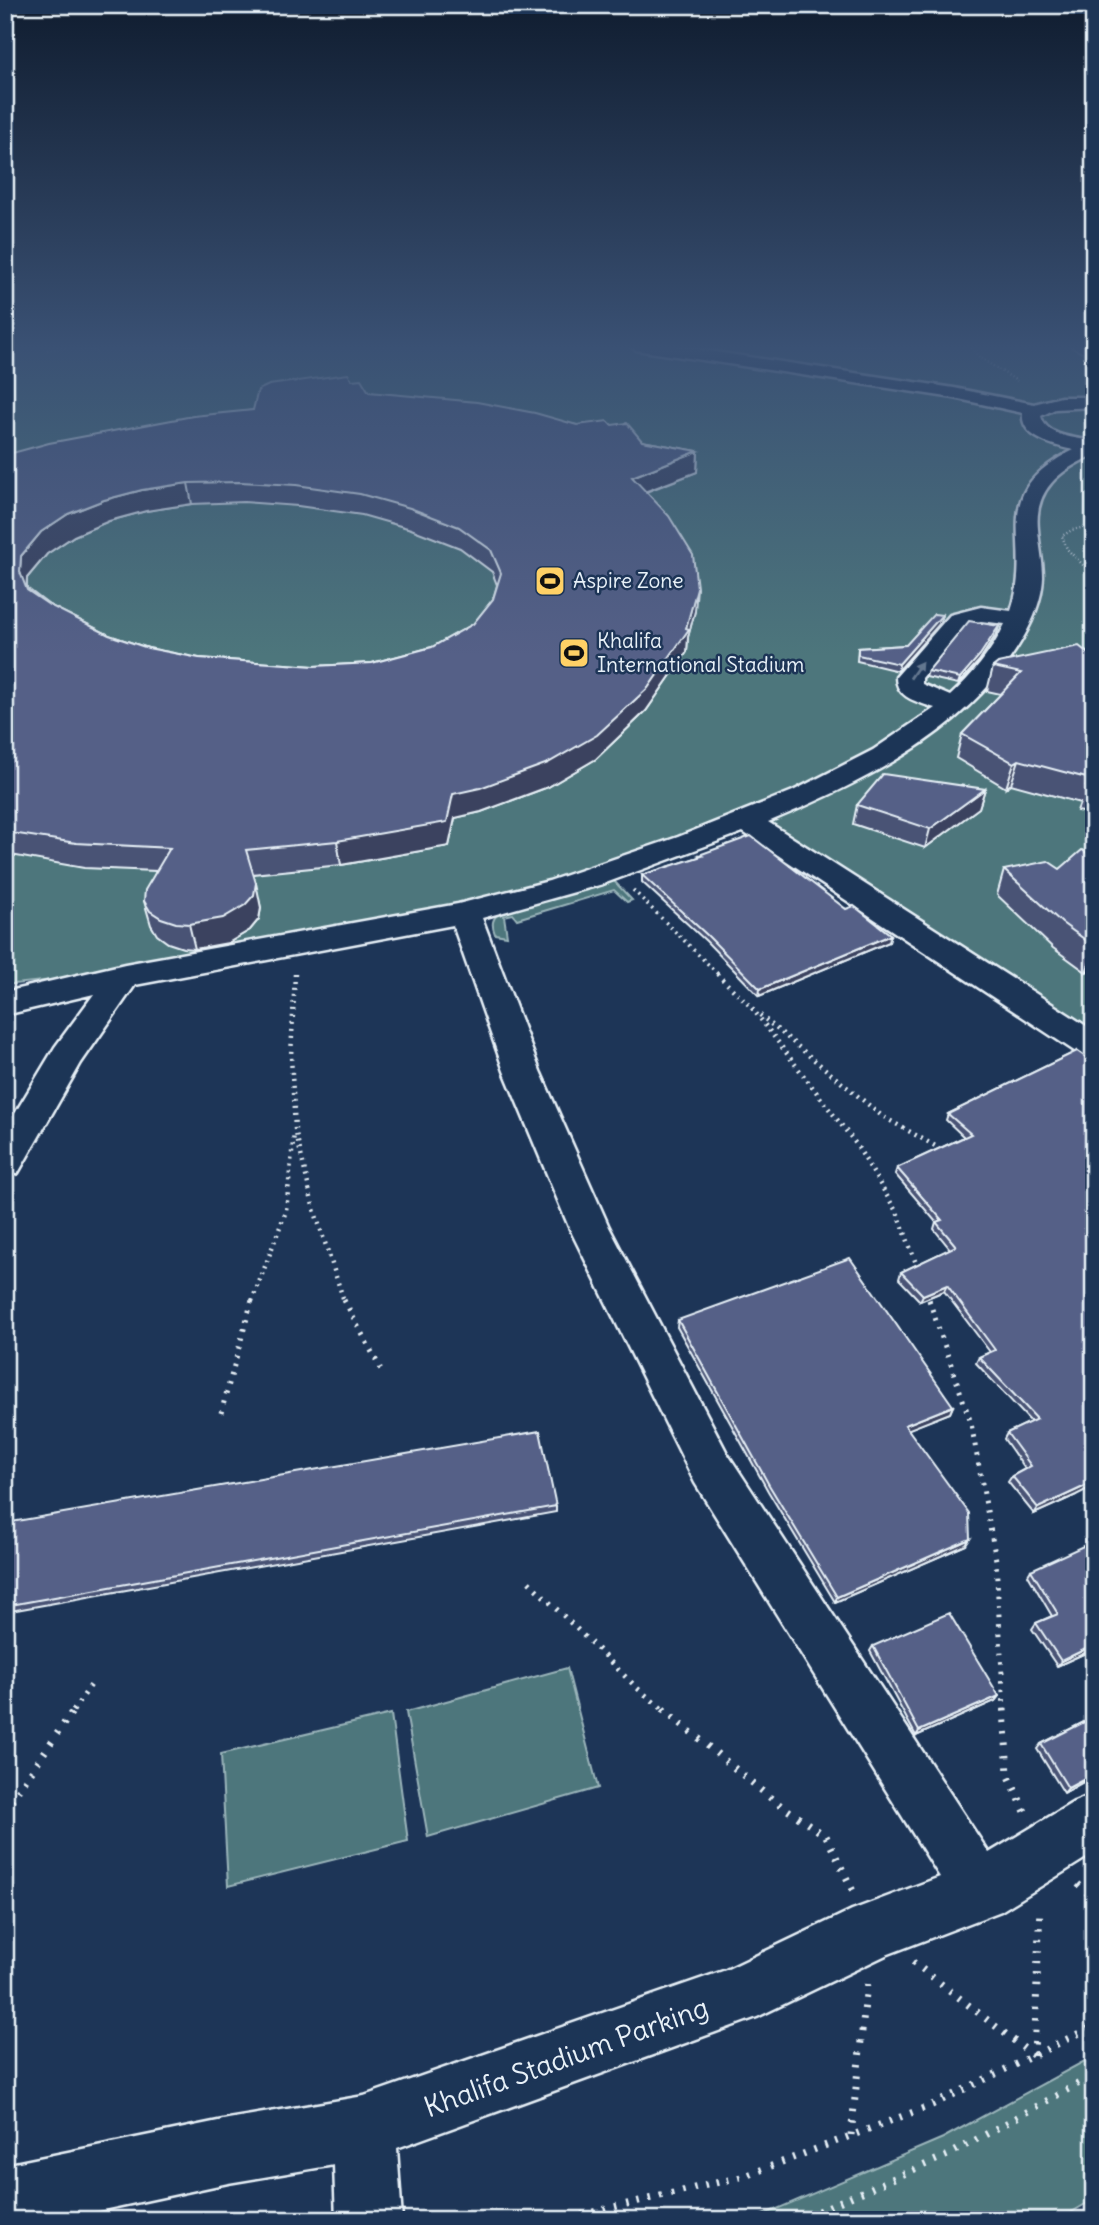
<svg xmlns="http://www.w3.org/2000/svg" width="1099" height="2225" font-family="Delius,sans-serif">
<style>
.green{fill:#4d767b;stroke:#9ab4ba;stroke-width:2}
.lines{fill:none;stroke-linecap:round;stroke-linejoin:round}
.minor-casing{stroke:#e8f1f8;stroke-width:5}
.path-far4{stroke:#e8f1f8;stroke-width:2.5;stroke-dasharray:1 2.5;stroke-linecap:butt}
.path-far3{stroke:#e8f1f8;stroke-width:3.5;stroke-dasharray:2 4.5;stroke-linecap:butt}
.path-far2{stroke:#e8f1f8;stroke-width:4.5;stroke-dasharray:2 5;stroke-linecap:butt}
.path-far1{stroke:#e8f1f8;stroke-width:5;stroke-dasharray:2.5 7;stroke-linecap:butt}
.path{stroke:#e8f1f8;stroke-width:7;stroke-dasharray:2.5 9;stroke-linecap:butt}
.minor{fill:#1d3557;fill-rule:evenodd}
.wall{fill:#485374;stroke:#e8f1f8;stroke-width:2;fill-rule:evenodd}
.shaded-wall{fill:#3b435e;stroke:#e8f1f8;stroke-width:2}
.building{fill:#546087;stroke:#e8f1f8;stroke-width:2;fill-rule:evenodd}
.oneway{fill:#64778f}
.labels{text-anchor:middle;stroke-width:5;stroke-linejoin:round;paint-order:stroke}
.far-poi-label{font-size:21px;fill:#e8f1f8;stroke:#1d3557;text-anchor:start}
.near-street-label{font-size:28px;fill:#e8f1f8;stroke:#1d3557}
</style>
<rect width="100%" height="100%" fill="#1d3557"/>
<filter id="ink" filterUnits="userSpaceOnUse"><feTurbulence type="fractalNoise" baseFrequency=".0143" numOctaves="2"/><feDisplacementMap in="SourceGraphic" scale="14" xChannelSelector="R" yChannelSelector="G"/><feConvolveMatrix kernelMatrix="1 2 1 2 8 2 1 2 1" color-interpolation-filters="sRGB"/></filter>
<g filter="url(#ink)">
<!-- green -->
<g class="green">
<path d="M 5,345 L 1094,345 L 1094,1052 L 748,817 L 518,898 L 81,977 L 5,985 Z"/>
<path d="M 613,880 L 632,900 L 627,902 L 614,890 L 517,919 L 513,914 L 504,916 L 507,936 L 495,934 C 491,924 492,918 501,912 Z"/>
<path d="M 567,1668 L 598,1788 L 428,1837 L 406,1712 Z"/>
<path d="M 391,1714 L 408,1841 L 228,1886 L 221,1754 Z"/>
<path d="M 1094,2056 L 1094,2199 L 1058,2220 L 751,2220 L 943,2138 Z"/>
</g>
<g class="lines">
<!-- minor casing -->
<g class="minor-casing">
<path id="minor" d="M 628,345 L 669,345 L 954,388 L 1034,404 L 1061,397 L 1094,397 L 1094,407 L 1055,409 L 1041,416 C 1046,437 1076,438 1094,441 L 1094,455 C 1060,470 1034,489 1038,529 C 1039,545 1043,561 1043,577 C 1042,603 1029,630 1015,651 C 959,737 859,784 768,822 L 1094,1031 L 1094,1059 L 1082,1056 L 743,832 L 603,884 L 482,918 L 540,1071 L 609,1227 L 727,1453 L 989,1853 L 1074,1802 L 1094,1794 L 1094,1853 L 1001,1911 L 886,1955 L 757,2017 L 397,2148 L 402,2220 L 336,2220 L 334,2165 L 228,2183 L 56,2220 L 5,2220 L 5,2165 L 228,2119 L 364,2096 L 726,1970 L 852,1910 L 940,1877 L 695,1483 L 569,1227 L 504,1071 L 453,925 L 135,985 L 81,1063 L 18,1173 L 5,1177 L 5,1130 L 55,1047 L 94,994 L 5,1015 L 5,992 L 125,964 L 458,904 L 549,881 L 678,837 L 793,791 L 873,750 L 935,708 C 918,702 896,698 896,677 L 950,615 L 981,607 L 1011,611 C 1036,538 983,494 1074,450 C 1055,446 1020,438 1023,413 L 954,398 L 636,350 ZM 981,621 L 1005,624 C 992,652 972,676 950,696 L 922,684 L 922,678 L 966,625 Z"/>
</g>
<!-- path-far4 -->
<g class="path-far4">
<path d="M 77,345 L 80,351 L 96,345"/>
<path d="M 108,345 L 114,347"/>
<path d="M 970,345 L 979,357 L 1017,381"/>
<path d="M 86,349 L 97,352"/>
<path d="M 47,350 L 77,346"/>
<path d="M 1094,525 L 1072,530 L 1062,536 L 1067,549 L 1087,569 L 1094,593"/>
<path d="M 1094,612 L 1088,634 L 1094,655"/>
</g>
<!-- path-far3 -->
<path class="path-far3" d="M 633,890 L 719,975"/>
<!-- path-far2 -->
<g class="path-far2">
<path d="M 295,974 L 291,1056 L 295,1129 L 313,1206 L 344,1301"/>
<path d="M 717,974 L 754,1010"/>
<path d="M 752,1008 L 856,1144 L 899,1216 L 918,1269"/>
<path d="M 760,1015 L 882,1116 L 944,1151"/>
<path d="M 927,1293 L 930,1301"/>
<path d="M 252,1301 L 286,1211 L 294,1133"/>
</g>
<!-- path-far1 -->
<g class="path-far1">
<path d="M 344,1300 L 384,1375"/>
<path d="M 929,1300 L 971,1423 L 996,1560 L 1004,1711"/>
<path d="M 221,1413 L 252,1300"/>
<path d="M 529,1582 L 637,1688 L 665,1711"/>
<path d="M 73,1711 L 91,1685"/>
</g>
<!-- path -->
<g class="path">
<path d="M 663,1709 L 773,1800 L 826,1836 L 854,1893"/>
<path d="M 1004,1709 L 1008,1774 L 1026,1814"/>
<path d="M 5,1810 L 74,1709"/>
<path d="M 1078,1884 L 1094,1899"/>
<path d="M 913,1962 L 1034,2056"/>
<path d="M 1034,2056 L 1040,1907"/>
<path d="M 851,2135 L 867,1984"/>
<path d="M 559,2220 L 745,2176 L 932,2105 L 1094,2026"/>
<path d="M 797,2220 L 950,2154 L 1094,2075"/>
</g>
<!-- minor -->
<use href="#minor" class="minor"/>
</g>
<!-- wall -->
<g class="wall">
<path d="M 1069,345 L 1094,345 L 1094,359 L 1072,348 Z"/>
<path d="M 352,380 L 369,392 L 577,425 L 612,425 L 642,441 L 698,451 L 697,472 L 646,492 L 695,611 L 688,637 L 687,652 L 646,711 L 596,759 L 548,787 L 481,812 L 455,818 L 449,846 L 341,865 L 253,874 L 261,908 L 259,919 L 250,930 L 228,943 L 195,949 L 183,948 L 168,943 L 157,935 L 151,925 L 144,901 L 156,871 L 84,868 L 5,854 L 5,455 L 253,410 ZM 244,502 L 298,506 L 362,515 L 411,529 L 460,548 L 492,572 L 497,585 L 493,599 L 473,624 L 432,647 L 372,663 L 314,666 L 199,658 L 148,648 L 109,635 L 49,605 L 27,588 L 27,578 L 47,554 L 74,536 L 109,521 L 146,511 L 192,504 Z"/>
<path d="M 941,622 L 898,671 L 857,661 L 858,648 L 906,645 Z"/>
<path d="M 999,626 L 997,633 L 979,661 L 958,684 L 926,677 L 928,671 Z"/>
<path d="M 1094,658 L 1094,814 L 1077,811 L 1080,803 L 1011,784 L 1006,788 L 956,758 L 962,734 L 1001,694 L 987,691 L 993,667 Z"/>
<path d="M 985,789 L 979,808 L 925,848 L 853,824 L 857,805 Z"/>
<path d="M 1094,849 L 1094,973 L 1090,970 L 1086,972 L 1053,948 L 997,895 L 1004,870 L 1060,869 Z"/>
<path d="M 699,855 L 846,909 L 891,935 L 889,942 L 759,996 L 706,941 L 642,882 L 642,875 L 699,857 Z"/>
<path d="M 1077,1051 L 1076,1495 L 1034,1514 L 1008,1482 L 1012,1476 L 1025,1469 L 1004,1439 L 1007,1433 L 1031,1422 L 976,1363 L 979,1357 L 990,1352 L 944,1291 L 920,1301 L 899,1279 L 901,1272 L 950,1249 L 934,1229 L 936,1222 L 895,1174 L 897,1168 L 964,1137 L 946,1120 L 948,1114 Z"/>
<path d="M 678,1320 L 953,1406 L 950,1413 L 908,1429 L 966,1545 L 835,1602 L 768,1491 L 677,1327 Z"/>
<path d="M 556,1506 L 556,1512 L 5,1612 L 5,1523 Z"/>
<path d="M 1031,1570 L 1094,1649 L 1057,1666 L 1032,1629 L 1036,1623 L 1052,1616 L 1028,1575 Z"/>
<path d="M 873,1646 L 999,1696 L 995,1701 L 916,1736 L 870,1651 Z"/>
<path d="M 1094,1717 L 1094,1776 L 1064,1793 L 1037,1749 L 1041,1744 Z"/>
</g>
<!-- shaded-wall -->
<g class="shaded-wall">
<path d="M 698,451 L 697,472 L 631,497 L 632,477 Z"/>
<path d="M 188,483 L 192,504 L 146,511 L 109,521 L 74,536 L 47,554 L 27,578 L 26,594 L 20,572 L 21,556 L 41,532 L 68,514 L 104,500 L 142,490 Z"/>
<path d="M 697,588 L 695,611 L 688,637 L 687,652 L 646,711 L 596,759 L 548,787 L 481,812 L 455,818 L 449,846 L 341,865 L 337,841 L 453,794 L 686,628 Z"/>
<path d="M 942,615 L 941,622 L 898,671 L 899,664 Z"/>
<path d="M 999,626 L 997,633 L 979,661 L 958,684 L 960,678 Z"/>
<path d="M 1019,760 L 1011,784 L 1006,788 L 1014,763 Z"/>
<path d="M 985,789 L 979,808 L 925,848 L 930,829 Z"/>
<path d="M 256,883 L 261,908 L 259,919 L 250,930 L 228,943 L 195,949 L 189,924 Z"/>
<path d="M 891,935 L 889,942 L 759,996 L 760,989 Z"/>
<path d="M 1094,951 L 1094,959 L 1090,970 L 1086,972 Z"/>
<path d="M 947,1285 L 944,1291 L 920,1301 L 923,1295 Z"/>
<path d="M 953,1406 L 950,1413 L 902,1432 L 905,1425 Z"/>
<path d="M 1094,1482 L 1094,1486 L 1076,1495 L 1034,1514 L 1038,1508 Z"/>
<path d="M 970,1539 L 966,1545 L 835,1602 L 837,1597 Z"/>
<path d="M 1094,1645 L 1094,1649 L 1057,1666 L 1061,1661 Z"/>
<path d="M 999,1696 L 995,1701 L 916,1736 L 919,1731 Z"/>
<path d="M 1094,1774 L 1094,1776 L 1064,1793 L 1068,1788 Z"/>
</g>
<!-- building -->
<g class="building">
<path d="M 348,374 L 352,380 L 361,379 L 369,392 L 477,402 L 535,413 L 577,425 L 608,421 L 612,425 L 627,423 L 642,441 L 698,451 L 632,477 L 669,516 L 693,555 L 697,588 L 686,628 L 689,629 L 648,688 L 597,735 L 548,763 L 480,788 L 453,794 L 447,822 L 337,841 L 246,850 L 256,883 L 254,895 L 245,905 L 223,918 L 189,924 L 176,923 L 161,918 L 150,911 L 144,901 L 145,890 L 170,848 L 76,843 L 5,832 L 5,455 L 49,443 L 193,416 L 253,410 L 258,390 L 269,385 ZM 240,482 L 296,485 L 360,494 L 410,508 L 459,527 L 491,550 L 501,573 L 493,599 L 473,624 L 432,647 L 372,663 L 314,666 L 199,658 L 148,648 L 109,635 L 49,605 L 27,590 L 20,572 L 21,556 L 41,532 L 68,514 L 104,500 L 142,490 L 188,483 Z"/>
<path d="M 934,614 L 942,615 L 899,664 L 858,655 L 858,648 L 906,645 Z"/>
<path d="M 969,621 L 999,626 L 980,655 L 960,678 L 928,671 Z"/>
<path d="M 1079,646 L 1094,658 L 1094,788 L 1086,786 L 1090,779 L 1019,760 L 1014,763 L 962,734 L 1021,673 L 993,667 L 998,663 Z"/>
<path d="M 883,774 L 985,789 L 930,829 L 857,805 Z"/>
<path d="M 751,836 L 846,909 L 854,906 L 891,935 L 760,989 L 707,935 L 642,875 L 702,856 L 699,855 Z"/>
<path d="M 1094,849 L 1094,946 L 1062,923 L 1004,870 L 1048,861 L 1060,869 L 1082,850 L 1087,853 Z"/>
<path d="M 1077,1051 L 1094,1063 L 1094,1482 L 1038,1508 L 1012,1476 L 1031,1466 L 1007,1433 L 1037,1419 L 979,1357 L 995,1350 L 947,1285 L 923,1295 L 901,1272 L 956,1246 L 936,1222 L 942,1220 L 897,1168 L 971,1134 L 948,1114 Z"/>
<path d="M 850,1258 L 953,1406 L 905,1425 L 969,1513 L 970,1539 L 837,1597 L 769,1485 L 678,1320 Z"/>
<path d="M 540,1431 L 556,1506 L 5,1606 L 5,1523 Z"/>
<path d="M 1094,1541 L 1094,1645 L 1061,1661 L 1036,1623 L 1058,1614 L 1031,1570 Z"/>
<path d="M 949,1613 L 999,1696 L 919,1731 L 873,1646 Z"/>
<path d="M 1094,1717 L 1094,1774 L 1068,1788 L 1041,1744 Z"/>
</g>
<!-- one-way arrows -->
<defs><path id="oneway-solid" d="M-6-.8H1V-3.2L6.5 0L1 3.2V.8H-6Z" transform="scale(1.75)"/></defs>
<use class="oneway" href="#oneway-solid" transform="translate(916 670) rotate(-55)"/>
</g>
<!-- sky -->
<linearGradient id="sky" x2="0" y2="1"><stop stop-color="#101d30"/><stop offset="0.53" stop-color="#3a5174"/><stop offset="1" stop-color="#3a5174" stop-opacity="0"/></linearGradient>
<rect width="1099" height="656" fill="url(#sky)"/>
<!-- icons -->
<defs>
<g id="stadium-square" transform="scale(1.575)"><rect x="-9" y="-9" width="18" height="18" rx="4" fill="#ffd166" stroke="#1d3557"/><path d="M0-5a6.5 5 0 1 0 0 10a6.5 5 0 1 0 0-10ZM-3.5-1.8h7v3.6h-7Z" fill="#111"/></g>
</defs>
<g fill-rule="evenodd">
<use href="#stadium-square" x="550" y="581"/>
<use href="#stadium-square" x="574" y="653"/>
</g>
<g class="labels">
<!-- far-poi labels -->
<g class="far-poi-label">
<text x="573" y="588">Aspire Zone</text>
<text x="597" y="648">Khalifa<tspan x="597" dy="24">International Stadium</tspan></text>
</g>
<!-- near-street labels -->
<g class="near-street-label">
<text transform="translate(566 2057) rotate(-20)" y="10">Khalifa Stadium Parking</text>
</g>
</g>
<!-- margin -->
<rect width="1099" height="2225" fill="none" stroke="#1d3557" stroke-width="28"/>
<rect x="14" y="14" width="1071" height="2197" fill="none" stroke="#e8f1f8" stroke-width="2.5" filter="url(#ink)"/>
</svg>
